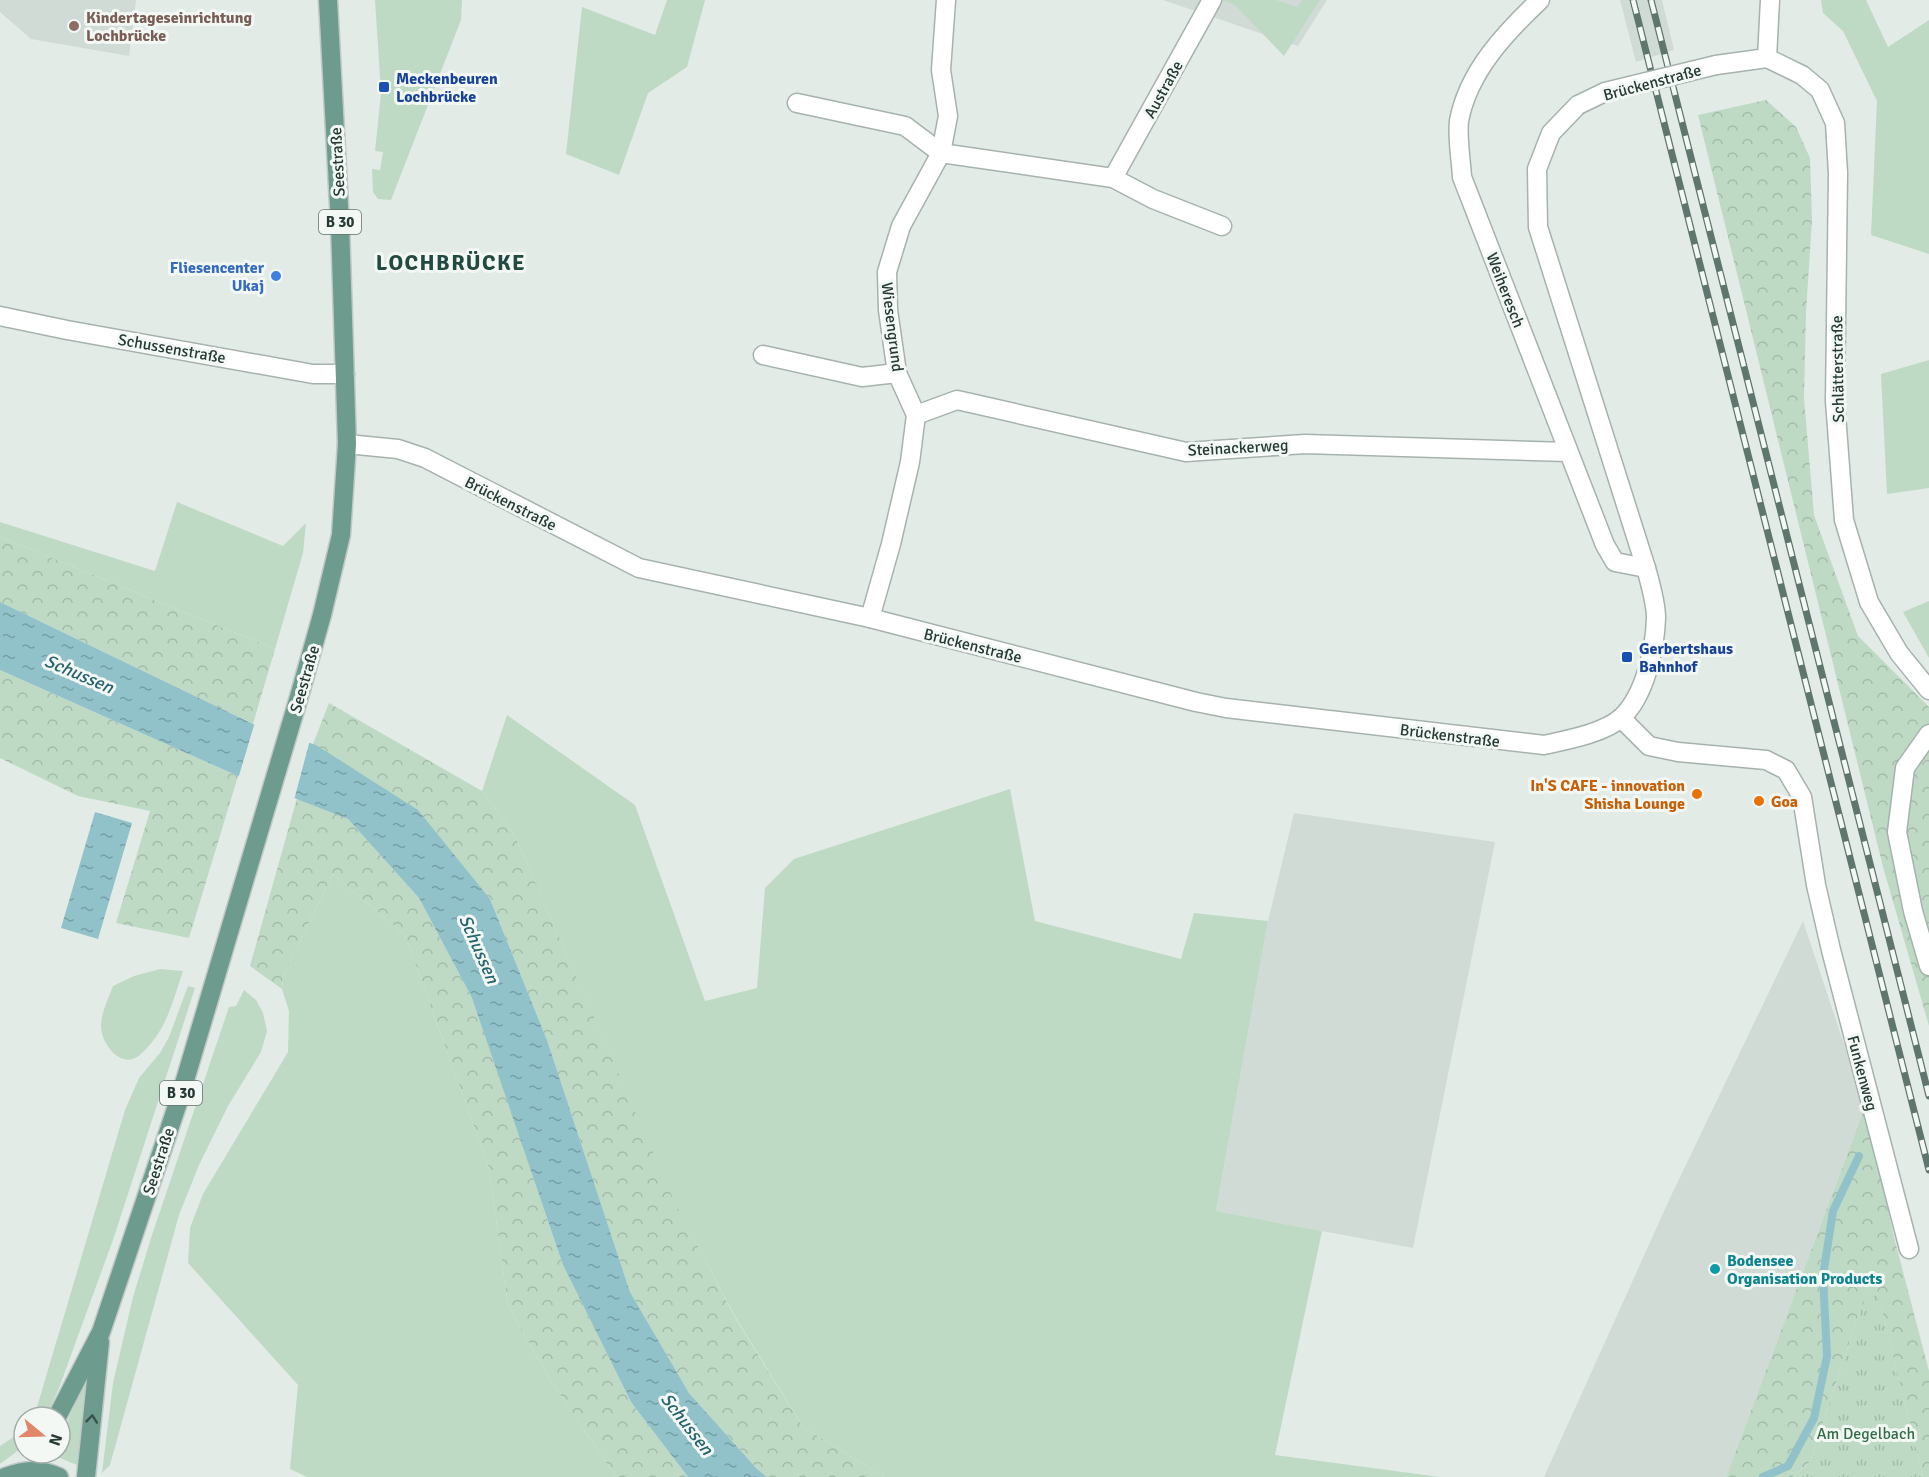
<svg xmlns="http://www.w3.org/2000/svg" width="1929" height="1477" font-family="Signika,sans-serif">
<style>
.built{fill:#d1dbd6}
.grass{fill:#bedac5}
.forest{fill:url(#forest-crowns)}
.park{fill:url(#park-tufts)}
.water{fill:url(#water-ripples)}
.pier{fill:#e3ebe7}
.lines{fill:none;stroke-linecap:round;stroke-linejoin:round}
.stream{stroke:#91c2ca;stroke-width:8}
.minor-casing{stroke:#a6b2ae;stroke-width:21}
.major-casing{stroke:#c2c8c6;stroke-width:21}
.minor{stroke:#fff;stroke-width:18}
.major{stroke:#6d9c8f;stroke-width:18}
.rail-casing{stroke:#5f766f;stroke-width:7}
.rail{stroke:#f3f8f5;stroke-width:4.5;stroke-dasharray:14;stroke-linecap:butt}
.minor-bridge-casing{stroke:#a6b2ae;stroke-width:21;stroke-linecap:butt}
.minor-bridge{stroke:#fff;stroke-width:18}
.oneway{stroke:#37524b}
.education-dot{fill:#8d6e63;stroke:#f3f8f5;stroke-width:2}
.transit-dot{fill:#1a4fb4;stroke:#f3f8f5;stroke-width:2}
.shop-dot{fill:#3f7fe0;stroke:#f3f8f5;stroke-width:2}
.food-dot{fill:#e8710a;stroke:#f3f8f5;stroke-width:2}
.culture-dot{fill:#0f9aa8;stroke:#f3f8f5;stroke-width:2}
.labels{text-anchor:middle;stroke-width:6;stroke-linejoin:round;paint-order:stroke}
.shield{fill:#f3f8f5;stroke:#63736e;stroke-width:1.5}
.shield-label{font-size:15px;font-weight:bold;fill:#253a34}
.education-label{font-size:16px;font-weight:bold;fill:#785e54;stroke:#f3f8f5;text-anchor:start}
.transit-label{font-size:16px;font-weight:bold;fill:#164399;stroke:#f3f8f5;text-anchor:start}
.street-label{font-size:16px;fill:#253a34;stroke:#f3f8f5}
.shop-label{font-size:16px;font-weight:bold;fill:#366cbe;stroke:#f3f8f5;text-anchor:end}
.food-label{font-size:16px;font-weight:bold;fill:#c56008;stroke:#f3f8f5;text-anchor:end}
.culture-label{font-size:16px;font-weight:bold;fill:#0d838f;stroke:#f3f8f5;text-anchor:start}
.park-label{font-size:16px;fill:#336d49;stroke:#f3f8f5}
.water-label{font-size:18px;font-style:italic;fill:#26646f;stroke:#f3f8f5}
.district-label{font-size:22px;font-weight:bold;letter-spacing:1.5px;fill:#234a40;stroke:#f3f8f5}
</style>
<defs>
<pattern id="forest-crowns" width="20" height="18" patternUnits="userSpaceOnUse" patternTransform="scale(1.5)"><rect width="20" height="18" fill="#bedac5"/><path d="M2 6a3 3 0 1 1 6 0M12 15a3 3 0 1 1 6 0" fill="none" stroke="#a3bcaa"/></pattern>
<pattern id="park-tufts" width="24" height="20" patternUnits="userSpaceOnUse" patternTransform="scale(1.5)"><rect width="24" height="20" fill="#bedac5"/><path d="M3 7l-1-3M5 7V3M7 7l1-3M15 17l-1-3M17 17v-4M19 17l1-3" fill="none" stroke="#a3bcaa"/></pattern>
<pattern id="water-ripples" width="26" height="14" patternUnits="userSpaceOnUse" patternTransform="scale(1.5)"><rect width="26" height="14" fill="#91c2ca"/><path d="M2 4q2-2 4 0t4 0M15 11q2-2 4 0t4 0" fill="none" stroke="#769fa5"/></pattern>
</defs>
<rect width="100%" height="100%" fill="#e3ebe7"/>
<!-- built -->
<g class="built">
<path d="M 0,0 L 136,0 L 129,56 L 31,39 L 0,12 Z"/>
<path d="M 1163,0 L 1327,0 L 1298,46 Z"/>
<path d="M 1620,0 L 1662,0 L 1674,50 L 1636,62 Z"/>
<path d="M 1294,813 L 1495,842 L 1413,1248 L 1216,1211 L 1268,921 Z"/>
<path d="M 1803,921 L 1865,1107 L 1726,1477 L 1544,1477 L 1670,1198 Z"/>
</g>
<!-- grass -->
<g class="grass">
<path d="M 375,0 L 462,0 L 461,20 L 391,200 L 378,199 L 373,192 L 372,169 L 380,170 L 383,152 L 375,151 L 381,93 Z"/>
<path d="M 667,0 L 705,0 L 687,67 L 648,93 L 619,175 L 566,154 L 582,7 L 655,35 Z"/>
<path d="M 1222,0 L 1276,0 L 1297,7 L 1302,0 L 1320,0 L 1284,56 L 1235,5 Z"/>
<path d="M 1821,0 L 1866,0 L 1888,47 L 1929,20 L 1929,254 L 1871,235 L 1877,101 L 1843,31 L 1823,13 Z"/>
<path d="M 1929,360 L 1929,488 L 1887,494 L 1881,374 Z"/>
<path d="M 177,502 L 283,546 L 306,523 L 303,553 L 275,649 L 0,537 L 0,522 L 155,571 Z"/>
<path d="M 1929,601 L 1929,658 L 1903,612 Z"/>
<path d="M 507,715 L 635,805 L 705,1001 L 757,988 L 765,888 L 794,859 L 1010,789 L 1035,921 L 1181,959 L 1194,913 L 1268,921 L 1216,1211 L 1322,1231 L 1275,1455 L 1440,1477 L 884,1477 L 803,1427 L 737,1320 L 675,1204 L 515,836 L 482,791 Z"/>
<path d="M 333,874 L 405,935 L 489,1168 L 508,1306 L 551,1381 L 616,1477 L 307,1477 L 290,1469 L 298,1385 L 188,1263 L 190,1228 L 203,1194 L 288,1052 L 289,1011 L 282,989 L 283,976 Z"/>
<path d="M 160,969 L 183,971 C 172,1003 167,1030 141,1054 C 123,1071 102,1046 101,1027 C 101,1012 108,1000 113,986 L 134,976 Z"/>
<path d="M 188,986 L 195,988 L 113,1240 L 59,1388 L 46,1417 L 32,1417 L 37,1407 L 125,1110 L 139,1078 L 160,1053 L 169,1037 Z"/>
<path d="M 244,990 L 256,1000 L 263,1013 L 267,1031 L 261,1052 L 228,1106 L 199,1165 L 179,1215 L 110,1465 L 102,1473 L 113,1383 L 133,1297 L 151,1238 L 229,1007 L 236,1006 Z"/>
<path d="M 86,1378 L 89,1380 L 77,1465 L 50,1454 L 60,1453 L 60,1439 Z"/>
<path d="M 24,1430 L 24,1446 L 0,1464 L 0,1446 Z"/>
</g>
<!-- forest -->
<g class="forest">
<path d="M 1766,100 L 1796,127 L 1810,158 L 1812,220 L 1806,313 L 1804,398 L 1814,515 L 1858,636 L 1929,707 L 1929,1026 L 1883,867 L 1698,115 Z"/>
<path d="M 0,537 L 275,649 L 253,724 L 0,602 Z"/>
<path d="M 0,670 L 238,776 L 189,938 L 116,923 L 150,811 L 78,796 L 0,758 Z"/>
<path d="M 329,703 L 482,791 L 515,836 L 675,1203 L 737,1321 L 803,1427 L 884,1477 L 767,1477 L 757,1469 L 689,1393 L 630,1292 L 547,1040 L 490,899 L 313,744 Z"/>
<path d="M 297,798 L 348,819 L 419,898 L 473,1000 L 563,1265 L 631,1402 L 688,1477 L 616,1477 L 551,1381 L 508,1306 L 489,1168 L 405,935 L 333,874 L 283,976 L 282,989 L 250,966 Z"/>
<path d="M 1865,1107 L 1895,1241 L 1929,1371 L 1929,1477 L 1923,1477 L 1874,1280 L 1858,1317 L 1810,1462 L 1792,1477 L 1726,1477 Z"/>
</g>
<!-- park -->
<path class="park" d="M 1874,1279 L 1923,1477 L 1792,1477 L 1810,1462 L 1858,1317 Z"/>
<!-- water -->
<g class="water">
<path d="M 0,602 L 253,724 L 316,745 L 418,810 L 490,899 L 547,1040 L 630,1292 L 689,1393 L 757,1469 L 767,1477 L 688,1477 L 631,1402 L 563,1265 L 472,998 L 419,898 L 348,819 L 238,776 L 0,670 Z"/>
<path d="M 95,812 L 132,823 L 98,939 L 61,928 Z"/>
</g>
<!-- pier -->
<path class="pier" d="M 255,722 L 310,740 L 294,800 L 238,779 Z"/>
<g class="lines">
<!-- stream -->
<path class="stream" d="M 1763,1477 L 1788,1466 L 1814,1418 L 1827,1356 L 1823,1276 L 1833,1211 L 1859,1156"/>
<!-- minor casing -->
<g class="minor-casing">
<g id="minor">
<path d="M 1540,0 C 1505,33 1468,72 1459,121 C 1457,138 1461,159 1462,177 L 1605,545 L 1615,562 L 1646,568"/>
<path d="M 1767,58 L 1802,75 L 1820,90 L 1835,123 L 1838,173 L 1835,401 L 1844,520 L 1869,602 L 1899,653 L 1929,690"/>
<path d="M 1767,58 L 1770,0"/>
<path d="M 1716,65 L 1767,58"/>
<path d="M 797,103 L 905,126 L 941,153 L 948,116 L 941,70 L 946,0"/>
<path d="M 1113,178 L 1212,0"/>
<path d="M 0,316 L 67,330 L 313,374 L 345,374"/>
<path d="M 763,355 L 862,377 L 897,373"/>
<path d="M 916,415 L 957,400 L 1186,452 L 1305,444 L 1568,452"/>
<path d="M 347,444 L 398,449 L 425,458 L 639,568 L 870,618 L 1196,702 L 1226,708 L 1544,745 C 1567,740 1605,733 1622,717 C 1645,695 1655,649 1656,618 C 1656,602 1650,583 1646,568 L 1538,227 L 1537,169 L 1551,133 L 1578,105"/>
<path d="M 870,618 L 891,544 L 910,462 L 916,415 L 897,373 L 888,310 L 887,272 L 901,226 L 941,153 L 1113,178 L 1153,199 L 1222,226"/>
<path d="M 1621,718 L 1649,746 L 1678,752 L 1766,760 L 1786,770 L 1802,797 L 1816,885 L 1831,950 L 1909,1249"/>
<path d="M 1929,734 L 1905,768 L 1897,832 L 1913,911 L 1929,966"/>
</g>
</g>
<!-- major casing -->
<g class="major-casing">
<g id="major">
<path d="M 57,1417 L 101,1332 L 180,1097 L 299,697 L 322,615 L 341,535 L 347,444 L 340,224 L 328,0"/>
<path d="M 5,1477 C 24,1470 40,1468 59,1477"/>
<path d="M 86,1477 L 100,1342"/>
</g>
</g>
<!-- minor -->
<use href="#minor" class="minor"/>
<!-- major -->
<use href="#major" class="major"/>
<!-- rail casing -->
<g class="rail-casing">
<g id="rail">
<path d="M 1633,0 L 1929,1170"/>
<path d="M 1651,0 L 1929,1096"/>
</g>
</g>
<!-- rail -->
<use href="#rail" class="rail"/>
<!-- minor-bridge casing -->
<g class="minor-bridge-casing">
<path id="minor-bridge" d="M 1578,105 L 1605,92 L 1716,65"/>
</g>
<!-- minor-bridge -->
<use href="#minor-bridge" class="minor-bridge"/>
</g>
<!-- one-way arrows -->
<defs><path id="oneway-chevron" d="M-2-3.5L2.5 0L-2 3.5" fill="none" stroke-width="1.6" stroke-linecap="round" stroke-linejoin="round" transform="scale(1.5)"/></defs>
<use class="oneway" href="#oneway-chevron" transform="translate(92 1419) rotate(-84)"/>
<!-- markers -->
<circle class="education-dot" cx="74" cy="26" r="6"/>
<g class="transit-dot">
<rect x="378" y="81" width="12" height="12" rx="3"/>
<rect x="1621" y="651" width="12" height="12" rx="3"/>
</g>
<circle class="shop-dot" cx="276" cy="276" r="6"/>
<g class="food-dot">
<circle cx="1697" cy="794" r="6"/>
<circle cx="1759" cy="801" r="6"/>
</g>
<circle class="culture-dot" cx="1715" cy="1269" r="6"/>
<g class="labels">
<!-- shield labels -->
<g class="shield">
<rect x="319" y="210" width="42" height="24" rx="4.5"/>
<rect x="160" y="1081" width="42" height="24" rx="4.5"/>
</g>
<g class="shield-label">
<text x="340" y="227">B 30</text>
<text x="181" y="1098">B 30</text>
</g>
<!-- education labels -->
<g class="education-label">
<text x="86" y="23">Kindertageseinrichtung<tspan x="86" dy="18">Lochbrücke</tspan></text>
</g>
<!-- transit labels -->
<g class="transit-label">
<text x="396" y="84">Meckenbeuren<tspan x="396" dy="18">Lochbrücke</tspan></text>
<text x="1639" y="654">Gerbertshaus<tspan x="1639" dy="18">Bahnhof</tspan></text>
</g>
<!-- street labels -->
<g class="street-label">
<text transform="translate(1652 82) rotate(-15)" y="6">Brückenstraße</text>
<text transform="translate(1163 89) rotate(-61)" y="6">Austraße</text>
<text transform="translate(337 162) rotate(-93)" y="6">Seestraße</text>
<text transform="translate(1506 290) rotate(69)" y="6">Weiheresch</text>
<text transform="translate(893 327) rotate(83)" y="6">Wiesengrund</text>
<text transform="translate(172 348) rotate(10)" y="6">Schussenstraße</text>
<text transform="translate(1837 369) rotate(-91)" y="6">Schlätterstraße</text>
<text transform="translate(1238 447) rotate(-3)" y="6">Steinackerweg</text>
<text transform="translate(511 503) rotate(27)" y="6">Brückenstraße</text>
<text transform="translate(973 645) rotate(14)" y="6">Brückenstraße</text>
<text transform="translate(304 679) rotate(-74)" y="6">Seestraße</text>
<text transform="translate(1450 735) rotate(7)" y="6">Brückenstraße</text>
<text transform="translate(1863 1073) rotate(75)" y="6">Funkenweg</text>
<text transform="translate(158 1161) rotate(-72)" y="6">Seestraße</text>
</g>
<!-- shop labels -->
<g class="shop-label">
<text x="264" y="273">Fliesencenter<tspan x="264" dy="18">Ukaj</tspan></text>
</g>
<!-- food labels -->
<g class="food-label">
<text x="1685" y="791">In'S CAFE - innovation<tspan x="1685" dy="18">Shisha Lounge</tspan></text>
<text x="1771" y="807" text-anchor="start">Goa</text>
</g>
<!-- culture labels -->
<g class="culture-label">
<text x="1727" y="1266">Bodensee<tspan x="1727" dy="18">Organisation Products</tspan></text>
</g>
<!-- park labels -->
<g class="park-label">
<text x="1866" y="1439">Am Degelbach</text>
</g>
<!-- water labels -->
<g class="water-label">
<text transform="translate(79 674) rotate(23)" y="6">Schussen</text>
<text transform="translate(479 949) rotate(66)" y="6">Schussen</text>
<text transform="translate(687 1424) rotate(52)" y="6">Schussen</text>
</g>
<!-- district labels -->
<g class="district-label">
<text x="451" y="270">LOCHBRÜCKE</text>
</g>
</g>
<!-- north arrow -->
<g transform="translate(42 1435) rotate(109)"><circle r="28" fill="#f3f8f5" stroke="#a1aca8" stroke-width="1.5"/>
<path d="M0-4.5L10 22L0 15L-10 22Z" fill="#e2866a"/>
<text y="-9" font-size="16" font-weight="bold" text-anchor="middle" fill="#253a34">N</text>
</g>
</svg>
